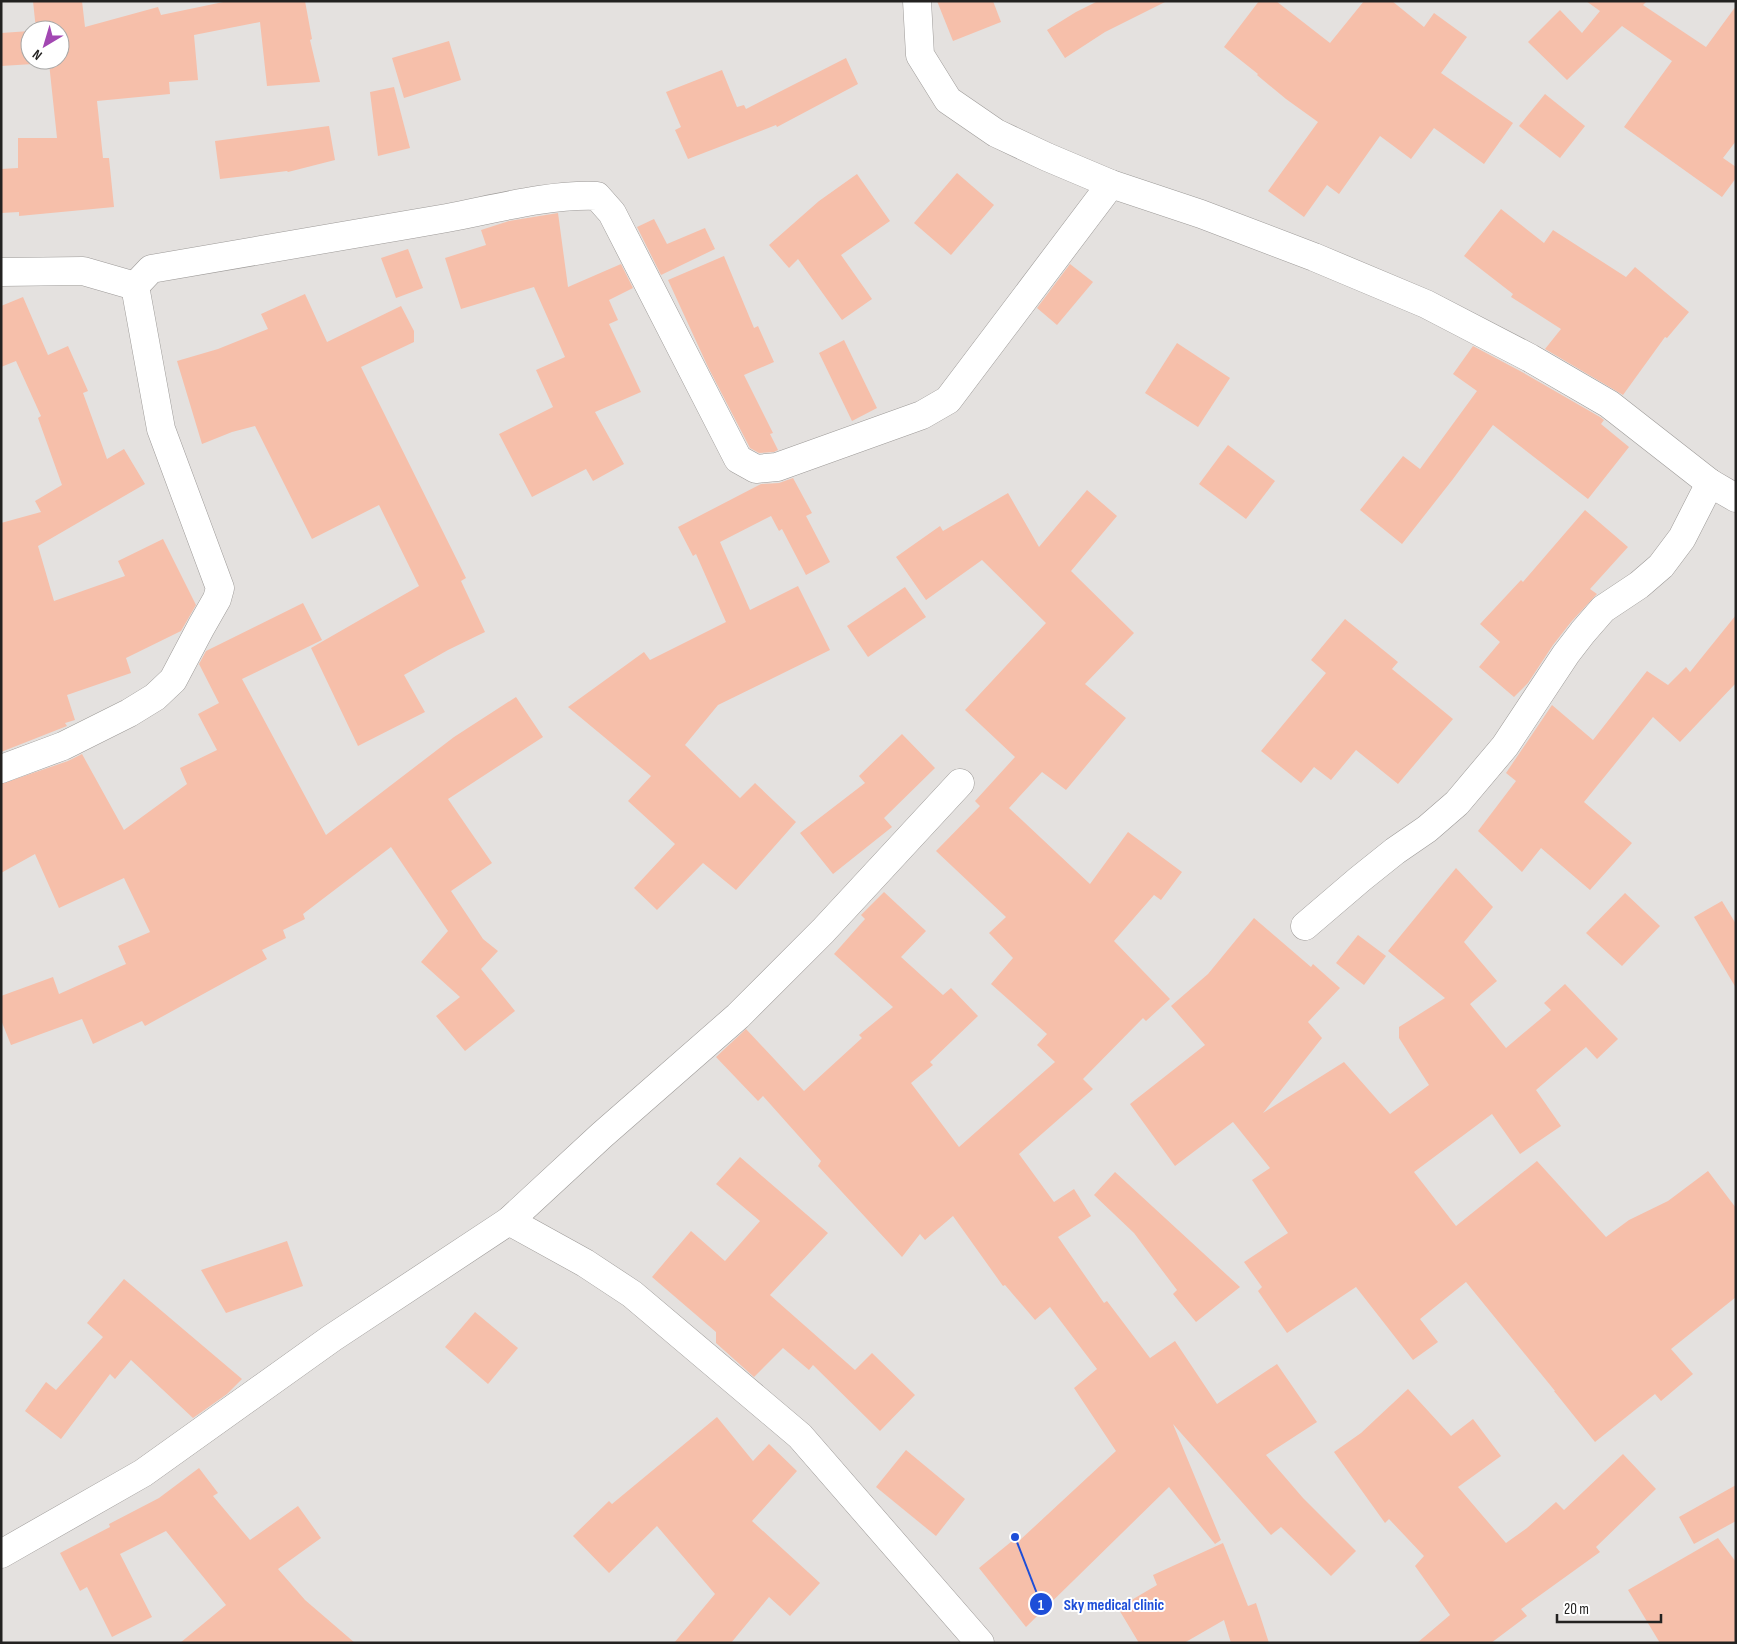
<svg xmlns="http://www.w3.org/2000/svg" width="1737" height="1644" font-family="'Sofia Sans Condensed',sans-serif">
<style>
.building{fill:#f6bfaa}
.lines{fill:none;stroke-linecap:round;stroke-linejoin:round}
.street-casing{stroke:#9d9a98;stroke-width:29}
.street{stroke:#fff;stroke-width:28}
.leader{fill:none;stroke:#1d4ed8;stroke-width:2}
.callout-dot{fill:#1d4ed8;stroke:#fff;stroke-width:2}
.mark-label{font-size:15px;text-anchor:middle;font-weight:bold;fill:#fff}
.callout-label{font-size:16px;text-anchor:middle;font-weight:bold;fill:#1d4ed8;stroke:#fff;stroke-width:4;stroke-linejoin:round;paint-order:stroke}
</style>
<rect width="100%" height="100%" fill="#e4e1df"/>
<!-- building -->
<g class="building">
<path d="M 33,1 L 82,1 L 85,27 L 158,7 L 161,15 L 228,1 L 305,1 L 312,39 L 310,40 L 320,82 L 267,86 L 260,22 L 194,35 L 198,80 L 169,82 L 170,94 L 97,101 L 103,158 L 109,158 L 114,207 L 19,216 L 19,212 L 1,213 L 1,169 L 18,168 L 18,138 L 57,138 L 49,63 L 1,66 L 1,33 L 30,31 L 30,60 L 60,60 L 60,30 L 36,30 Z"/>
<path d="M 937,1 L 993,1 L 1001,22 L 953,41 Z"/>
<path d="M 1098,1 L 1167,1 L 1105,32 L 1065,58 L 1047,30 L 1076,12 Z"/>
<path d="M 1259,1 L 1276,1 L 1330,43 L 1364,1 L 1392,1 L 1424,27 L 1434,13 L 1467,37 L 1441,73 L 1513,123 L 1484,164 L 1434,128 L 1411,159 L 1380,136 L 1339,194 L 1327,185 L 1304,217 L 1268,191 L 1318,122 L 1286,99 L 1257,75 L 1258,74 L 1224,47 Z"/>
<path d="M 1586,1 L 1647,1 L 1643,5 L 1706,47 L 1736,6 L 1736,141 L 1723,158 L 1736,167 L 1736,178 L 1722,197 L 1624,127 L 1672,61 L 1622,26 L 1567,80 L 1528,42 L 1560,10 L 1582,33 L 1600,11 Z"/>
<path d="M 449,41 L 461,80 L 404,98 L 392,58 Z"/>
<path d="M 846,58 L 858,84 L 777,127 L 776,125 L 688,159 L 675,130 L 681,127 L 666,92 L 722,70 L 737,107 L 744,105 L 746,109 Z"/>
<path d="M 394,87 L 410,148 L 378,156 L 370,92 Z"/>
<path d="M 1545,94 L 1585,126 L 1560,158 L 1519,126 Z"/>
<path d="M 329,126 L 335,160 L 288,172 L 287,171 L 220,179 L 215,141 Z"/>
<path d="M 957,173 L 994,205 L 951,255 L 914,223 Z"/>
<path d="M 857,174 L 890,221 L 841,255 L 872,299 L 842,320 L 798,259 L 789,268 L 769,245 L 819,201 Z"/>
<path d="M 1501,209 L 1544,243 L 1553,230 L 1626,277 L 1635,267 L 1689,312 L 1667,338 L 1665,337 L 1623,395 L 1545,349 L 1561,329 L 1511,297 L 1513,294 L 1464,256 Z"/>
<path d="M 558,213 L 568,287 L 621,264 L 633,288 L 609,300 L 618,320 L 609,324 L 641,392 L 595,412 L 624,464 L 593,481 L 586,469 L 532,497 L 499,434 L 553,407 L 536,370 L 565,357 L 534,287 L 461,309 L 445,258 L 486,245 L 481,230 L 509,221 Z"/>
<path d="M 654,219 L 667,244 L 705,228 L 715,249 L 661,275 L 637,227 Z"/>
<path d="M 408,249 L 423,288 L 396,298 L 381,258 Z"/>
<path d="M 724,256 L 754,328 L 758,326 L 774,362 L 744,375 L 773,433 L 770,434 L 778,450 L 774,452 L 759,453 L 750,448 L 708,367 L 668,280 Z"/>
<path d="M 1070,264 L 1093,282 L 1057,325 L 1037,308 Z"/>
<path d="M 305,294 L 327,342 L 401,306 L 414,331 L 414,342 L 361,367 L 466,578 L 461,581 L 485,632 L 448,650 L 404,675 L 425,712 L 358,746 L 311,648 L 419,586 L 379,505 L 312,539 L 255,426 L 232,432 L 202,444 L 177,361 L 218,349 L 268,329 L 261,314 Z"/>
<path d="M 23,297 L 48,355 L 68,346 L 88,391 L 83,393 L 107,459 L 124,449 L 145,484 L 38,546 L 54,601 L 125,576 L 118,561 L 163,539 L 196,605 L 181,631 L 126,658 L 131,673 L 67,695 L 75,720 L 65,723 L 67,726 L 1,752 L 1,523 L 41,512 L 35,501 L 62,485 L 38,418 L 41,416 L 16,361 L 1,367 L 1,306 Z"/>
<path d="M 844,340 L 877,408 L 852,421 L 819,353 Z"/>
<path d="M 1177,343 L 1230,378 L 1198,427 L 1145,393 Z"/>
<path d="M 1473,346 L 1522,372 L 1600,417 L 1604,420 L 1601,424 L 1629,447 L 1588,499 L 1493,425 L 1453,479 L 1402,544 L 1360,510 L 1403,456 L 1420,469 L 1477,391 L 1453,374 Z"/>
<path d="M 1228,445 L 1275,481 L 1246,519 L 1199,484 Z"/>
<path d="M 793,478 L 812,513 L 806,516 L 830,562 L 806,575 L 782,529 L 779,531 L 771,516 L 720,542 L 750,610 L 798,586 L 830,650 L 718,705 L 685,745 L 740,798 L 755,783 L 796,822 L 736,890 L 703,863 L 657,910 L 634,888 L 675,844 L 628,801 L 651,776 L 568,707 L 644,652 L 650,660 L 726,622 L 696,554 L 693,556 L 678,527 L 761,484 L 779,483 Z"/>
<path d="M 1087,490 L 1117,516 L 1071,571 L 1134,633 L 1085,684 L 1126,718 L 1066,790 L 1042,772 L 1009,808 L 1090,884 L 1128,832 L 1182,872 L 1161,900 L 1154,895 L 1114,941 L 1170,999 L 1146,1021 L 1143,1018 L 1083,1079 L 1093,1089 L 1019,1154 L 1054,1202 L 1074,1189 L 1091,1216 L 1058,1237 L 1104,1303 L 1107,1301 L 1150,1358 L 1175,1341 L 1217,1404 L 1277,1364 L 1317,1422 L 1266,1455 L 1303,1498 L 1356,1551 L 1331,1576 L 1281,1527 L 1271,1535 L 1173,1424 L 1221,1540 L 1215,1544 L 1169,1487 L 1026,1627 L 979,1568 L 1017,1537 L 1020,1540 L 1116,1451 L 1074,1388 L 1097,1369 L 1050,1307 L 1035,1320 L 1005,1285 L 1003,1286 L 953,1216 L 925,1240 L 920,1234 L 902,1257 L 818,1166 L 821,1161 L 763,1096 L 758,1101 L 716,1057 L 746,1029 L 804,1091 L 862,1038 L 859,1035 L 893,1007 L 834,954 L 865,919 L 861,915 L 884,892 L 926,931 L 901,957 L 943,995 L 951,988 L 978,1016 L 930,1062 L 933,1065 L 911,1083 L 959,1147 L 1055,1062 L 1037,1045 L 1047,1034 L 991,984 L 1013,958 L 989,933 L 1006,917 L 936,851 L 980,806 L 975,801 L 1015,757 L 965,710 L 1046,623 L 982,560 L 926,600 L 896,557 L 940,526 L 943,531 L 1008,493 L 1039,547 Z"/>
<path d="M 1585,510 L 1628,547 L 1590,589 L 1597,594 L 1571,622 L 1553,645 L 1528,683 L 1514,697 L 1479,667 L 1500,642 L 1480,624 L 1521,580 L 1523,582 Z"/>
<path d="M 905,587 L 926,617 L 868,657 L 847,626 Z"/>
<path d="M 303,603 L 322,640 L 242,679 L 326,835 L 454,737 L 516,697 L 543,737 L 448,799 L 492,863 L 451,891 L 483,939 L 498,951 L 481,969 L 515,1011 L 465,1051 L 436,1016 L 460,997 L 421,962 L 448,931 L 391,847 L 303,914 L 305,919 L 283,930 L 286,938 L 262,950 L 267,959 L 145,1026 L 142,1021 L 93,1044 L 82,1019 L 11,1045 L 1,1020 L 1,996 L 53,977 L 59,994 L 126,964 L 118,946 L 150,932 L 124,878 L 59,908 L 35,854 L 1,873 L 1,784 L 68,761 L 82,754 L 124,830 L 187,784 L 180,768 L 217,750 L 198,714 L 219,703 L 199,664 L 206,651 Z"/>
<path d="M 1736,615 L 1736,683 L 1680,742 L 1653,717 L 1584,802 L 1632,843 L 1590,890 L 1541,848 L 1522,872 L 1478,831 L 1516,781 L 1506,773 L 1552,705 L 1593,740 L 1647,671 L 1668,685 L 1686,667 L 1690,672 Z"/>
<path d="M 1345,619 L 1398,662 L 1392,669 L 1453,719 L 1398,784 L 1356,750 L 1331,780 L 1314,767 L 1301,783 L 1261,751 L 1326,673 L 1311,660 Z"/>
<path d="M 902,734 L 935,768 L 884,818 L 892,827 L 833,874 L 800,833 L 865,783 L 859,776 Z"/>
<path d="M 1456,868 L 1493,907 L 1464,942 L 1497,981 L 1470,1004 L 1506,1048 L 1551,1010 L 1544,1003 L 1565,984 L 1618,1039 L 1597,1059 L 1586,1047 L 1536,1090 L 1561,1126 L 1520,1154 L 1492,1114 L 1414,1172 L 1456,1226 L 1537,1161 L 1606,1237 L 1629,1220 L 1668,1201 L 1708,1171 L 1736,1208 L 1736,1297 L 1671,1349 L 1693,1374 L 1661,1401 L 1655,1394 L 1595,1442 L 1554,1391 L 1555,1391 L 1466,1282 L 1420,1319 L 1438,1342 L 1413,1360 L 1356,1287 L 1287,1333 L 1258,1291 L 1262,1287 L 1244,1262 L 1288,1233 L 1252,1180 L 1270,1168 L 1233,1122 L 1175,1166 L 1130,1104 L 1205,1045 L 1171,1006 L 1208,974 L 1254,918 L 1311,967 L 1313,964 L 1340,988 L 1308,1022 L 1322,1038 L 1263,1113 L 1344,1062 L 1390,1114 L 1429,1085 L 1399,1038 L 1399,1027 L 1445,998 L 1388,951 Z"/>
<path d="M 1625,893 L 1660,926 L 1622,966 L 1586,933 Z"/>
<path d="M 1722,901 L 1736,924 L 1736,988 L 1694,917 Z"/>
<path d="M 1358,935 L 1386,956 L 1364,985 L 1336,963 Z"/>
<path d="M 740,1157 L 828,1233 L 770,1295 L 855,1370 L 872,1353 L 915,1395 L 880,1431 L 813,1365 L 809,1370 L 783,1348 L 754,1377 L 716,1343 L 716,1332 L 652,1277 L 691,1231 L 725,1261 L 760,1221 L 716,1184 Z"/>
<path d="M 1115,1172 L 1240,1287 L 1196,1322 L 1173,1294 L 1177,1290 L 1134,1233 L 1094,1195 Z"/>
<path d="M 287,1241 L 303,1286 L 226,1313 L 201,1270 Z"/>
<path d="M 124,1279 L 242,1379 L 227,1394 L 193,1418 L 131,1360 L 115,1379 L 110,1374 L 61,1439 L 25,1411 L 46,1382 L 56,1390 L 103,1337 L 87,1323 Z"/>
<path d="M 475,1312 L 518,1348 L 488,1384 L 445,1347 Z"/>
<path d="M 1408,1389 L 1451,1436 L 1473,1419 L 1501,1456 L 1458,1487 L 1506,1543 L 1527,1528 L 1556,1502 L 1564,1510 L 1623,1454 L 1656,1489 L 1596,1547 L 1600,1552 L 1521,1609 L 1527,1616 L 1491,1643 L 1417,1643 L 1450,1615 L 1415,1566 L 1424,1556 L 1389,1519 L 1385,1523 L 1334,1452 L 1361,1433 Z"/>
<path d="M 717,1417 L 753,1461 L 769,1444 L 797,1471 L 752,1521 L 820,1583 L 790,1616 L 769,1597 L 731,1643 L 674,1643 L 715,1594 L 657,1526 L 609,1573 L 573,1536 L 609,1501 L 612,1504 Z"/>
<path d="M 906,1450 L 965,1499 L 936,1536 L 876,1487 Z"/>
<path d="M 199,1468 L 218,1493 L 213,1496 L 250,1540 L 298,1506 L 321,1538 L 278,1569 L 305,1600 L 355,1643 L 180,1643 L 226,1605 L 166,1531 L 120,1554 L 152,1617 L 112,1637 L 87,1587 L 80,1591 L 60,1553 L 110,1527 L 109,1524 L 159,1498 Z"/>
<path d="M 1736,1485 L 1736,1521 L 1694,1544 L 1679,1517 Z"/>
<path d="M 1718,1538 L 1736,1562 L 1736,1643 L 1660,1643 L 1628,1590 Z"/>
<path d="M 1223,1543 L 1248,1606 L 1256,1603 L 1269,1643 L 1231,1643 L 1224,1620 L 1184,1643 L 1139,1643 L 1118,1608 L 1157,1585 L 1153,1575 Z"/>
</g>
<g class="lines">
<!-- street casing -->
<g class="street-casing">
<g id="street">
<path d="M 917,1 L 920,55 L 948,100 L 996,133 L 1047,157 L 1111,184 L 1201,214 L 1314,257 L 1426,304 L 1530,358 L 1609,404 L 1710,483 L 1736,498"/>
<path d="M 1,272 L 83,271 L 135,286 L 151,269 C 249,253 348,235 447,218 C 495,209 548,194 597,196 L 612,213 L 738,459 L 756,469 L 777,467 L 922,415 L 948,400 L 1111,184"/>
<path d="M 1,769 L 63,746 L 129,713 L 155,697 L 173,680 L 201,627 L 217,599 L 220,588 L 161,429 L 135,286"/>
<path d="M 1305,926 L 1360,879 L 1395,851 L 1427,829 L 1457,803 L 1505,746 L 1566,654 L 1583,632 L 1603,609 L 1639,585 L 1661,566 L 1682,538 L 1710,483"/>
<path d="M 509,1221 L 602,1135 L 738,1016 L 823,931 L 960,783"/>
<path d="M 1,1554 L 143,1473 L 332,1338 L 509,1221 L 585,1263 L 632,1294 L 800,1436 L 980,1643"/>
</g>
</g>
<!-- street -->
<use href="#street" class="street"/>
</g>
<!-- callouts -->
<path class="leader" d="M1015 1537L1041 1604"/>
<g class="callout-dot">
<circle cx="1015" cy="1537" r="5"/>
<circle cx="1041" cy="1604" r="12"/>
</g>
<g class="mark-label">
<text x="1041" y="1610">1</text>
</g>
<g class="callout-label">
<text x="1114" y="1610">Sky medical clinic</text>
</g>
<!-- border -->
<rect width="1737" height="1644" fill="none" stroke="#232221" stroke-width="5"/>
<!-- north arrow -->
<g transform="translate(45 45) rotate(218)"><circle r="24" fill="#ffffff" stroke="#a7a7a6"/>
<path d="M0-4L9 19L0 12L-9 19Z" fill="#a247b2"/>
<text y="-8" font-size="14" font-weight="bold" text-anchor="middle" fill="#232221">N</text>
</g>
<!-- scale -->
<path d="M1557 1614v8h104v-8" fill="none" stroke="#232221" stroke-width="2.5"/>
<text x="1564" y="1614" font-size="15" fill="#232221" stroke="#ffffff" stroke-width="4" paint-order="stroke">20 m</text>
</svg>
